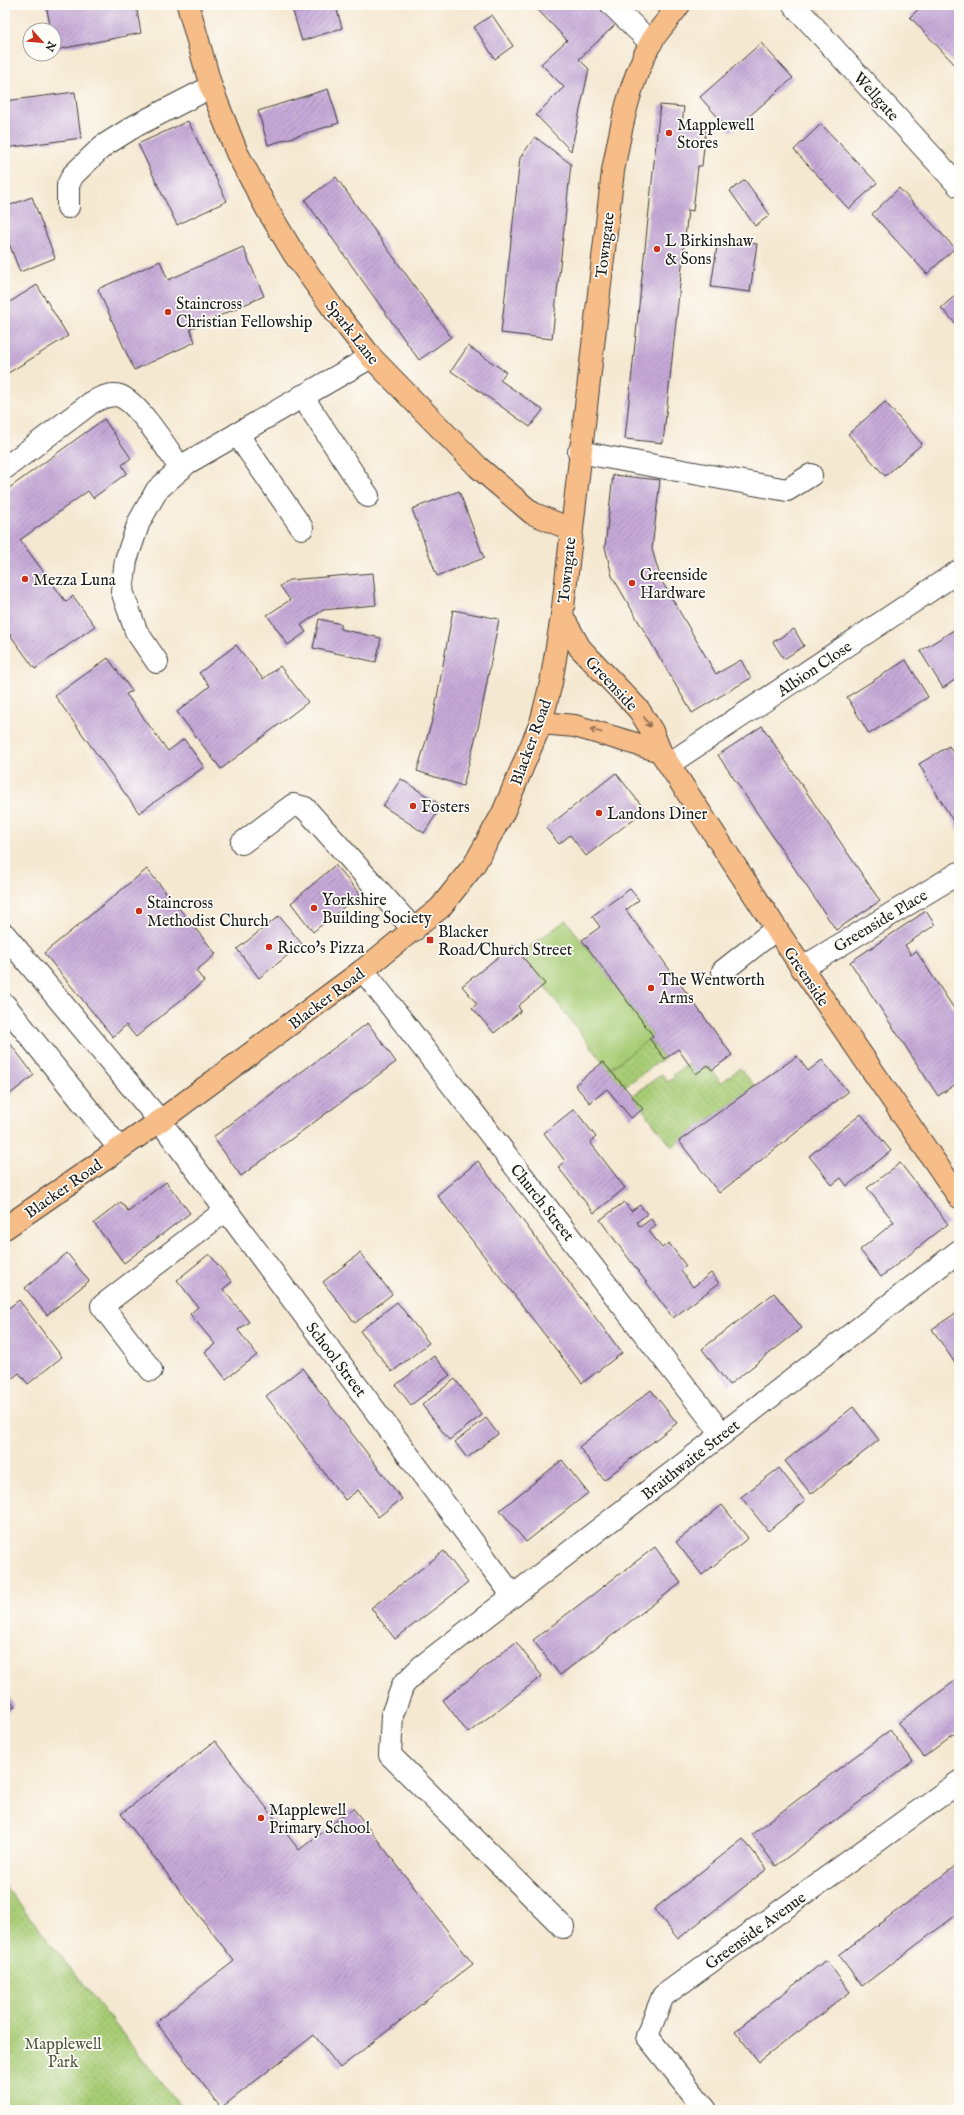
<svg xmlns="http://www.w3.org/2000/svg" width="964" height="2115" font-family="'IM FELL English',serif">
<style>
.grass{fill:url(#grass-dots);stroke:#627448}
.garden{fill:#a7cc75;stroke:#627448}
.building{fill:url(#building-hatch)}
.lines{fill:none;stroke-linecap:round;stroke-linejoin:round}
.minor-casing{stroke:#3d3b37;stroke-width:24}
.major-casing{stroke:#3d3b37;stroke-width:24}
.minor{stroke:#fff;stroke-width:22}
.major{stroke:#f7bd88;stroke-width:22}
.oneway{stroke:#8a6c52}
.poi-dot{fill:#c8321e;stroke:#fdfcf7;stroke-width:1.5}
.labels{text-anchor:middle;stroke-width:3.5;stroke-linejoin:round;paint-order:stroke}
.street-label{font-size:16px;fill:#1c1c1c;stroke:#fdfcf7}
.poi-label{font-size:16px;fill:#1c1c1c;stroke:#fdfcf7;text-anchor:start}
.park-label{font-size:16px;fill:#4d5a3b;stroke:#fdfcf7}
</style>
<defs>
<pattern id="grass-dots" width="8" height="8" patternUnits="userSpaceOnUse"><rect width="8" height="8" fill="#a7cc75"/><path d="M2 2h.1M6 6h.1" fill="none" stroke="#8faf65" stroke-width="1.8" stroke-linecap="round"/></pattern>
<pattern id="building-hatch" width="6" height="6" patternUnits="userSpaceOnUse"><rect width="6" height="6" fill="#c6a9d8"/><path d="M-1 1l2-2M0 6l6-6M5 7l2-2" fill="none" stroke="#a089ae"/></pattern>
</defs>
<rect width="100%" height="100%" fill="#fdfcf7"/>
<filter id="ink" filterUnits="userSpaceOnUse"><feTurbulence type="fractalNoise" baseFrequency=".025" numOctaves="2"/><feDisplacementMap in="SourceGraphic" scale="8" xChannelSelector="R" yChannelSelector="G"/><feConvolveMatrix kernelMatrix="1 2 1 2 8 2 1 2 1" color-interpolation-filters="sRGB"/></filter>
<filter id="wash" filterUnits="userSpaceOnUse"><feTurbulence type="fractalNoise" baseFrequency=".012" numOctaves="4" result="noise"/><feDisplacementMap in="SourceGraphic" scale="16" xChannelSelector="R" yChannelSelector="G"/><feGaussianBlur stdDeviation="0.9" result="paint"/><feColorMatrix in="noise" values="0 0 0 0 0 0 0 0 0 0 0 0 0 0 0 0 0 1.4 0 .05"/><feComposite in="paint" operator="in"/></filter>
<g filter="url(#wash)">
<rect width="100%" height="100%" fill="#f5e8d1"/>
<!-- grass -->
<g class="grass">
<path d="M 649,1038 L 664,1058 L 624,1087 L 609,1070 Z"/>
<path d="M 689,1064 L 708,1065 L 721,1083 L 740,1068 L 755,1086 L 672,1147 L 632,1096 L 662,1074 L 668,1082 L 675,1077 L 673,1075 Z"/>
<path d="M 5,1886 L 165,2087 L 183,2110 L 5,2110 Z"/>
</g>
<!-- garden -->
<path class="garden" d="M 566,920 L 653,1036 L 609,1070 L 520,954 Z"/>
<g id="blocks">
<!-- building -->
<g class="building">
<path d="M 46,5 L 136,5 L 141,33 L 55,50 L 54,30 L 51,30 Z"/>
<path d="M 291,5 L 339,5 L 336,6 L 342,28 L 302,41 Z"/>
<path d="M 533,5 L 600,5 L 617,23 L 579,59 L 589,69 L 571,151 L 536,115 L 564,87 L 541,64 L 567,40 Z"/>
<path d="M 923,5 L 951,5 L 959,13 L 959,69 L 910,17 Z"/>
<path d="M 492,15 L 513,46 L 495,59 L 474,27 Z"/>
<path d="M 761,43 L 793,78 L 731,132 L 700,97 Z"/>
<path d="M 328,89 L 339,123 L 268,145 L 258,111 Z"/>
<path d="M 75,92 L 81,138 L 5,148 L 5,101 Z"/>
<path d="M 660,105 L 684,107 L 682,124 L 706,126 L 702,166 L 698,166 L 693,211 L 688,210 L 663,443 L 625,439 Z"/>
<path d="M 188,121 L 227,201 L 177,225 L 138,144 Z"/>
<path d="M 821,124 L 877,183 L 849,209 L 794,150 Z"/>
<path d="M 535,137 L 571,164 L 552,339 L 501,333 L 520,158 Z"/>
<path d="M 336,177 L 451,337 L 419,360 L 305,200 Z"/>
<path d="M 745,180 L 770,215 L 755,226 L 730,191 Z"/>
<path d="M 899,188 L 955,248 L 927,274 L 872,214 Z"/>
<path d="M 32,197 L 55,258 L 20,272 L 5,233 L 5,207 Z"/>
<path d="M 718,239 L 757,244 L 750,292 L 711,287 Z"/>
<path d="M 243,247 L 264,296 L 190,329 L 195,342 L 134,370 L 98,289 L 160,261 L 168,280 Z"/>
<path d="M 37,285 L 68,336 L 5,375 L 5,305 Z"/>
<path d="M 959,292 L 959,327 L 941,308 Z"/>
<path d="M 468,346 L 506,372 L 500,380 L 543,410 L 530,427 L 451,371 Z"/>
<path d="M 885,402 L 922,444 L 885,476 L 848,434 Z"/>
<path d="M 104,419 L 131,458 L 122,465 L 127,473 L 93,498 L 88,491 L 20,540 L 66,602 L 73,596 L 95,626 L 35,669 L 5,628 L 5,491 Z"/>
<path d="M 613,475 L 660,480 L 652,549 L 661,580 L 716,674 L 741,660 L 751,678 L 692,713 L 612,576 L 605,547 Z"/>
<path d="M 459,491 L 484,558 L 437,576 L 412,509 Z"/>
<path d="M 373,573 L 376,605 L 323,610 L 301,625 L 306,632 L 288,645 L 267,615 L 290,600 L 280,586 L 289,580 Z"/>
<path d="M 453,610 L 499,619 L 479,724 L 463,786 L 417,771 L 434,714 Z"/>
<path d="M 319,619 L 341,624 L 340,629 L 381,638 L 376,662 L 313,648 Z"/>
<path d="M 959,627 L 959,677 L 943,688 L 920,651 Z"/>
<path d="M 794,629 L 804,646 L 784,659 L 773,642 Z"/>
<path d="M 236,645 L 263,679 L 280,666 L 308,702 L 221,769 L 177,712 L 210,686 L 199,673 Z"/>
<path d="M 108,658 L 132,691 L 126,694 L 168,751 L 184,739 L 204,767 L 139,813 L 55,696 Z"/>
<path d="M 906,660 L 928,697 L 869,734 L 847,697 Z"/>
<path d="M 762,726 L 880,901 L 836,930 L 718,755 Z"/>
<path d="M 949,746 L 959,763 L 959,831 L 919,764 Z"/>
<path d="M 616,773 L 645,810 L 586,856 L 570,835 L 559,844 L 546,828 Z"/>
<path d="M 401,779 L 442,806 L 424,833 L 383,806 Z"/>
<path d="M 335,865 L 360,894 L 313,932 L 291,903 Z"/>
<path d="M 147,869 L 216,954 L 196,971 L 204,981 L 136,1037 L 126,1025 L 113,1037 L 44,953 Z"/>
<path d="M 630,889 L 639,900 L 626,910 L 732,1055 L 712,1070 L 708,1065 L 696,1074 L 678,1049 L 665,1059 L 649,1038 L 653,1036 L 582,940 L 600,927 L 592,916 Z"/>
<path d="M 926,911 L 935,925 L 905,945 L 911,955 L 916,951 L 959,1016 L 959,1082 L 938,1096 L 850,962 Z"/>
<path d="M 279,916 L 302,944 L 259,978 L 237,949 Z"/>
<path d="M 513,945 L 545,984 L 518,1006 L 521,1011 L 494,1033 L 472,1008 L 477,1004 L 462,986 Z"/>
<path d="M 368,1023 L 396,1062 L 241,1176 L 213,1137 Z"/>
<path d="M 9,1042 L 34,1075 L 5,1098 L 5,1045 Z"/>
<path d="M 797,1056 L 808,1071 L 822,1060 L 848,1092 L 719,1193 L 679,1141 Z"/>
<path d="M 603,1062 L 643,1109 L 631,1118 L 607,1089 L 590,1103 L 575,1085 Z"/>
<path d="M 574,1109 L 596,1137 L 590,1142 L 625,1188 L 594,1213 L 558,1167 L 565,1161 L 544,1133 Z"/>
<path d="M 861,1114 L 891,1151 L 847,1186 L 841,1178 L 832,1185 L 809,1156 Z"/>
<path d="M 478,1161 L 622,1353 L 582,1383 L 437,1195 Z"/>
<path d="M 900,1163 L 948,1224 L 881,1277 L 860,1250 L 894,1222 L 867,1188 Z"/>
<path d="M 166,1182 L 190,1213 L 124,1263 L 94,1223 L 121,1202 L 128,1211 Z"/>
<path d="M 624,1202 L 631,1211 L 640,1205 L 647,1214 L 637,1222 L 640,1227 L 651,1219 L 656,1226 L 649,1231 L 662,1248 L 669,1243 L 686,1266 L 681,1271 L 693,1287 L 711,1273 L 719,1283 L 673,1318 L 600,1220 Z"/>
<path d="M 67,1253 L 89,1281 L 47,1315 L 25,1288 Z"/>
<path d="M 360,1253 L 392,1294 L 355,1323 L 323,1282 Z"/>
<path d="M 209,1254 L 232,1282 L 223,1289 L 249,1322 L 238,1330 L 257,1355 L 226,1379 L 205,1352 L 215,1344 L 190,1314 L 198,1307 L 177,1280 Z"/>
<path d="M 774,1293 L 802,1328 L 729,1385 L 702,1349 Z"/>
<path d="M 19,1300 L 62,1357 L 28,1384 L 19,1373 L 5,1384 L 5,1311 Z"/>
<path d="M 397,1302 L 429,1343 L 392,1372 L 360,1331 Z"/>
<path d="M 959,1311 L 959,1369 L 932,1329 Z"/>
<path d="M 434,1356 L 450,1375 L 411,1405 L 396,1385 Z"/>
<path d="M 302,1368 L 402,1499 L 378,1517 L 358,1490 L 345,1500 L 266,1396 Z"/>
<path d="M 455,1379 L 482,1415 L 449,1440 L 422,1405 Z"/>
<path d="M 651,1390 L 677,1423 L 604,1480 L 579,1447 Z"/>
<path d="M 853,1407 L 879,1440 L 811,1494 L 785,1461 Z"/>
<path d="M 486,1418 L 498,1434 L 467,1458 L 455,1442 Z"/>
<path d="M 562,1460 L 588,1493 L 526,1542 L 500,1510 Z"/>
<path d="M 779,1468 L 805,1501 L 768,1531 L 741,1497 Z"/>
<path d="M 722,1505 L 748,1538 L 702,1575 L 676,1542 Z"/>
<path d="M 655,1547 L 681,1583 L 560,1675 L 533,1640 Z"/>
<path d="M 444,1551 L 468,1583 L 395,1639 L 371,1608 Z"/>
<path d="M 516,1642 L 542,1676 L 468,1733 L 443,1700 Z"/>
<path d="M 959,1678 L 959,1730 L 924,1757 L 898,1723 Z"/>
<path d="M 5,1693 L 15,1706 L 5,1714 Z"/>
<path d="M 890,1730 L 913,1761 L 776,1866 L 752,1834 Z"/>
<path d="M 215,1741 L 299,1850 L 353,1808 L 473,1964 L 340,2068 L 314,2035 L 221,2108 L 156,2022 L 234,1961 L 121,1814 Z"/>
<path d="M 743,1839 L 767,1869 L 678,1939 L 654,1909 Z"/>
<path d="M 959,1863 L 959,1913 L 862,1986 L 839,1955 Z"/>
<path d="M 826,1960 L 850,1992 L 759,2062 L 735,2031 Z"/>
</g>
</g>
</g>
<g filter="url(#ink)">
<use href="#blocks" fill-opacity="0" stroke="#3d3b37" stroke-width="1"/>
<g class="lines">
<!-- minor casing -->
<g class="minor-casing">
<g id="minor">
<path d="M 612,5 L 651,43"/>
<path d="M 794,5 L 959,186"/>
<path d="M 68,207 L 68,185 L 73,175 L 103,146 L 135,126 L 211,87"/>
<path d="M 302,396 L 368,496"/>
<path d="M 237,434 L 302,528"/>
<path d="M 579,452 L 787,490 L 811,475"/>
<path d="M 5,468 L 91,403 C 100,398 110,393 120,396 C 139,403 169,452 181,469"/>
<path d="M 157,662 L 136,631 L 122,591 L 126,560 L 139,522 L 157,490 L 187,463 L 371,357"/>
<path d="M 669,764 L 959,571"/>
<path d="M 242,843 L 293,805 L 305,808 L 414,930"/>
<path d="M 5,935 L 160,1121 L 513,1596"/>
<path d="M 802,968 L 959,873"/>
<path d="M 363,970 L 722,1434"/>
<path d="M 723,971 L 776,929"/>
<path d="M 5,1005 L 119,1148"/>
<path d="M 151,1370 L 102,1306 L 226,1210"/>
<path d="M 563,1927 L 390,1755 L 392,1715 L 403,1685 L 421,1667 L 959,1251"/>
<path d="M 706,2110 L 647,2036 L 663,1996 L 959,1782"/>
</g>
</g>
<!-- major casing -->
<g class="major-casing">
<g id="major">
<path d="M 188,5 L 211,87 L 237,153 L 267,209 L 294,254 L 332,307 L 371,357 L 478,467 L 532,513 L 570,529"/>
<path d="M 562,616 L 580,648 L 639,710 L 652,731 L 660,751 L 802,968 L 959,1197"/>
<path d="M 541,723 L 575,726 L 660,751"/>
<path d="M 5,1228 L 160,1121 L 363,970 L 440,908 L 474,865 L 503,813 L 541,723 L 551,683 L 562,616 L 613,171 C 621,127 629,84 650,44 C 658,30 670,18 679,5"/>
</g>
</g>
<!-- minor -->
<use href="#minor" class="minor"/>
<!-- major -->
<use href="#major" class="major"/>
</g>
<!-- one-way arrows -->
<defs><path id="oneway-shaft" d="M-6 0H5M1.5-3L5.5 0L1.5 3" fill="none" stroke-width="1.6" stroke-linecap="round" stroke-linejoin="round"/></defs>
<g class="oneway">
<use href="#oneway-shaft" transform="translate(647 722) rotate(58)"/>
<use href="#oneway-shaft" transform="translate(596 731) rotate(-165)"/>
</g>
</g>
<!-- markers -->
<g class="poi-dot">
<circle cx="669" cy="133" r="4"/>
<circle cx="657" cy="249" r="4"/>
<circle cx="168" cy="312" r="4"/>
<circle cx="25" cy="579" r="4"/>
<circle cx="632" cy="583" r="4"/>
<circle cx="413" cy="806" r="4"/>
<circle cx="599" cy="813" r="4"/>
<circle cx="314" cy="908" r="4"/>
<circle cx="139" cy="911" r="4"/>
<rect x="426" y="936" width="8" height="8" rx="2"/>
<circle cx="269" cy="947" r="4"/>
<circle cx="651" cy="988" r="4"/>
<circle cx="261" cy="1818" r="4"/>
</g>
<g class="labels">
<!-- street labels -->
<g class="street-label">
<text transform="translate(877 96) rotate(48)" y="6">Wellgate</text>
<text transform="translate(604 245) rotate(-83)" y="6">Towngate</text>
<text transform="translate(353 332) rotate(52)" y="6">Spark Lane</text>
<text transform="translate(566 570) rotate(-84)" y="6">Towngate</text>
<text transform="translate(814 668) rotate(-34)" y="6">Albion Close</text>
<text transform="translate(612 683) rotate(47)" y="6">Greenside</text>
<text transform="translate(530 742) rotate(-70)" y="6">Blacker Road</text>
<text transform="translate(880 920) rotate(-31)" y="6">Greenside Place</text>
<text transform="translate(807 976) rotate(56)" y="6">Greenside</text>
<text transform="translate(326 998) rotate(-37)" y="6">Blacker Road</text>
<text transform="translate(63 1188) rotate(-35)" y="6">Blacker Road</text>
<text transform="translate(543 1202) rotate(52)" y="6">Church Street</text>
<text transform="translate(337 1359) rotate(53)" y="6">School Street</text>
<text transform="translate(690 1459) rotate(-38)" y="6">Braithwaite Street</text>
<text transform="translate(755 1930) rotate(-36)" y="6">Greenside Avenue</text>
</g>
<!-- poi labels -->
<g class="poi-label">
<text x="677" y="130">Mapplewell<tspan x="677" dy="18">Stores</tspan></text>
<text x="665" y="246">L Birkinshaw<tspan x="665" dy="18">&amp; Sons</tspan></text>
<text x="176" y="309">Staincross<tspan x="176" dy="18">Christian Fellowship</tspan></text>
<text x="640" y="580">Greenside<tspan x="640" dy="18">Hardware</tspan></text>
<text x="33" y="585">Mezza Luna</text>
<text x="421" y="812">Fosters</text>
<text x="607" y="819">Landons Diner</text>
<text x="322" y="905">Yorkshire<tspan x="322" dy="18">Building Society</tspan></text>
<text x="147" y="908">Staincross<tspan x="147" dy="18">Methodist Church</tspan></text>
<text x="438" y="937">Blacker<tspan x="438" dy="18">Road/Church Street</tspan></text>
<text x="277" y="953">Ricco's Pizza</text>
<text x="659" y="985">The Wentworth<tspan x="659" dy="18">Arms</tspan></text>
<text x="269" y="1815">Mapplewell<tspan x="269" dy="18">Primary School</tspan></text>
</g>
<!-- park labels -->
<g class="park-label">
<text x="63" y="2049">Mapplewell<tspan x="63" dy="18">Park</tspan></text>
</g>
</g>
<!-- margin -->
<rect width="964" height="2115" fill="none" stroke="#fdfcf7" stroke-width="20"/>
<!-- north arrow -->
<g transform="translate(42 42) rotate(117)"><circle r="19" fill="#fdfcf7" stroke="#a3a29f"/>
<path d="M0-3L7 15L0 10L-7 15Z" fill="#c8321e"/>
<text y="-6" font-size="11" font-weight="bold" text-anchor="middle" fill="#1c1c1c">N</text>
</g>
</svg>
